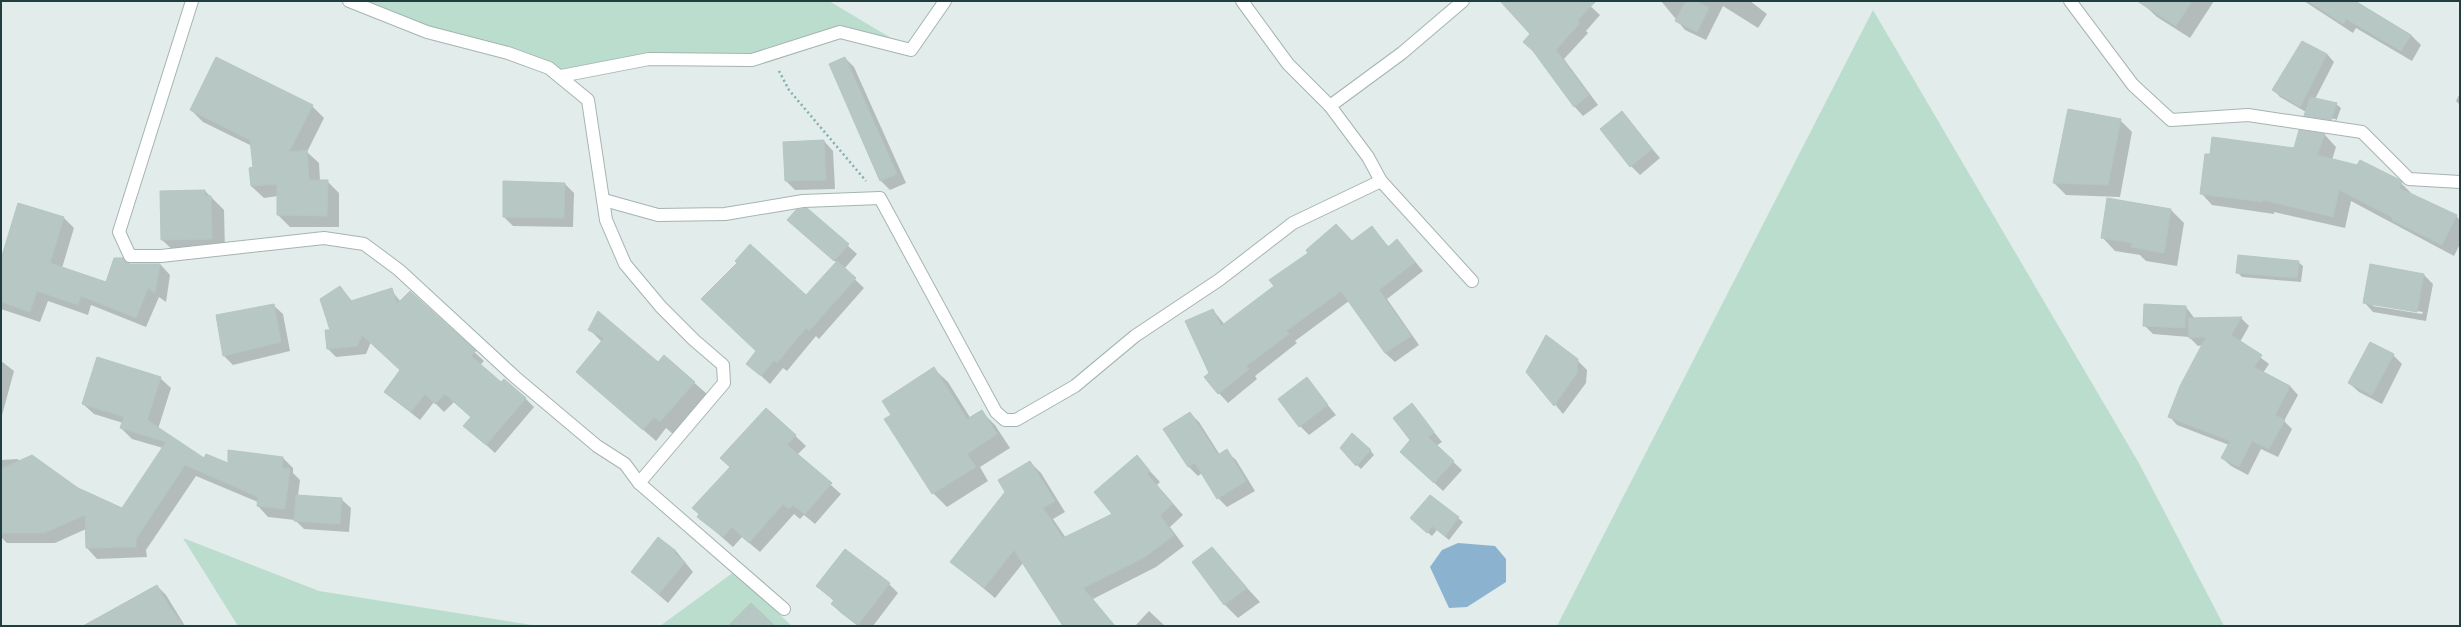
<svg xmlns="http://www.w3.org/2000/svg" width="2461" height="627" font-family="'Source Sans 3',sans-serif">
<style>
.green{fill:#bbddcd}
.water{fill:#8bb3d0}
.shadow{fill:#0003;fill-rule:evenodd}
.building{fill:#b7c7c4;stroke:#b4c6c3}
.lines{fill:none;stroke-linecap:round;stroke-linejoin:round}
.minor-casing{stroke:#a5b4b3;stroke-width:14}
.path{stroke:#83afad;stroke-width:2.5;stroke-dasharray:2 3;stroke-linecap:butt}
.minor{stroke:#fff;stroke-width:12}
</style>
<rect width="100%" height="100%" fill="#e2ecea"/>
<!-- green -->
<g class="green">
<path d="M 349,1 L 829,1 L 911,50 L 840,32 L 752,60 L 649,59 L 561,76 Z"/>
<path d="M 1873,10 L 2140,465 L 2224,626 L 1557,626 Z"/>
<path d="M 183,538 L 319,591 L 538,626 L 238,626 Z"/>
<path d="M 734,572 L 792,626 L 660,626 Z"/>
</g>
<!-- water -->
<path class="water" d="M 1458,543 L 1495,546 L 1506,559 L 1506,582 L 1467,607 L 1449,608 L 1430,567 L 1442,550 Z"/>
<!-- shadow -->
<g class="shadow">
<path d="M 1501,1 L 1585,1 L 1600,15 L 1586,31 L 1588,33 L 1564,59 L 1598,105 L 1583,116 L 1574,106 L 1531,34 Z"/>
<path d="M 1661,1 L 1750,1 L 1767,14 L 1758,28 L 1723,6 L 1706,40 L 1685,30 Z"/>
<path d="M 2145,1 L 2214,1 L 2190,38 L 2157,17 L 2143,4 Z"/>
<path d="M 2304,1 L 2355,1 L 2411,35 L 2421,45 L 2412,61 L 2356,28 L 2353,33 Z"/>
<path d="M 2327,54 L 2334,62 L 2315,99 L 2336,104 L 2341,108 L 2335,124 L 2309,120 L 2305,115 L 2306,112 L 2280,97 L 2273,89 ZM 2309,116 L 2336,119 L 2335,121 L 2309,118 Z"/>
<path d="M 845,58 L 854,67 L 906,183 L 890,190 L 881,181 L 830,65 Z"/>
<path d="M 2460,93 L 2460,105 L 2456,101 Z"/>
<path d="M 312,106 L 324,118 L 307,152 L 319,163 L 320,181 L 327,181 L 339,193 L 339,227 L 290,227 L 278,215 L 278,196 L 264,198 L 251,186 L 254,168 L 252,146 L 203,122 L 191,110 Z"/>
<path d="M 1622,113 L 1660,158 L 1640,175 L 1631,166 Z"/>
<path d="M 2120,120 L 2132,132 L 2120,197 L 2066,195 L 2054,183 Z"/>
<path d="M 2300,131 L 2325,135 L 2336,147 L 2332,160 L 2398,180 L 2413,195 L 2456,216 L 2460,220 L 2460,244 L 2454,256 L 2351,201 L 2345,228 L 2274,212 L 2274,214 L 2212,205 L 2201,193 L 2294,149 Z"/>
<path d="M 824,141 L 833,151 L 835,189 L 795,190 L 786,181 Z"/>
<path d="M 565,184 L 574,193 L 573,227 L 513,226 L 504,217 Z"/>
<path d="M 205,191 L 224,210 L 225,252 L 176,253 L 162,240 L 161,192 Z"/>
<path d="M 2108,199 L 2171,210 L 2184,223 L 2177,266 L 2146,261 L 2140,255 L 2115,251 L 2102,237 Z"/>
<path d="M 807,209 L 857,254 L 844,269 L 864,288 L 819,339 L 816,336 L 787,371 L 783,368 L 770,384 L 747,363 L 837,263 L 788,220 Z"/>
<path d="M 63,217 L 74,228 L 62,268 L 106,284 L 130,264 L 160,264 L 170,275 L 166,302 L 159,297 L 146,327 L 91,305 L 88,315 L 48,301 L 40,322 L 1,309 L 1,258 Z"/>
<path d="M 1372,228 L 1389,247 L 1397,240 L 1423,271 L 1387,299 L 1419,345 L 1395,362 L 1385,353 L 1349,301 L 1295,341 L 1297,343 L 1255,376 L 1257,379 L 1228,403 L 1205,378 L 1210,373 L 1213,310 L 1225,325 L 1353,242 Z"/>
<path d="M 2298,262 L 2303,266 L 2301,282 L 2242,277 L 2237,272 Z"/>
<path d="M 2370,265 L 2424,275 L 2433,284 L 2426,321 L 2373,312 L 2364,302 ZM 2373,304 L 2423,312 L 2422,314 L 2373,306 Z"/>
<path d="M 340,287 L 353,302 L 391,290 L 401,302 L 410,292 L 484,361 L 480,365 L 501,384 L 525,398 L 534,407 L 495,453 L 465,426 L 472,418 L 454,402 L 444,412 L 434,402 L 420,420 L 385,392 L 401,370 L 371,342 L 366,354 L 336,357 L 328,349 Z"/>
<path d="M 273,305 L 283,314 L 290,351 L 233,365 L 224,356 L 217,316 Z"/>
<path d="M 2186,307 L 2195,319 L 2241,318 L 2249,326 L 2240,342 L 2269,364 L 2263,373 L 2290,386 L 2298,395 L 2284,421 L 2292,429 L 2278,457 L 2261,449 L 2248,475 L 2231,466 L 2222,458 L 2229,445 L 2177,425 L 2169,416 L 2203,345 L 2198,346 L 2189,337 L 2153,334 L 2144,325 Z"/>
<path d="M 589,329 L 658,363 L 664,356 L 707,394 L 673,434 L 666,428 L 656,441 L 577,372 L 602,342 Z"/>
<path d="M 2393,355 L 2402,364 L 2382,404 L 2359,392 L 2349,383 Z"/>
<path d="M 1577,360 L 1587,370 L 1586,383 L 1563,414 L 1528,372 Z"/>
<path d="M 1,361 L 14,371 L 1,419 Z"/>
<path d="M 934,369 L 948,382 L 971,419 L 982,412 L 995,425 L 1010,448 L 980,467 L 988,481 L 947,507 L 933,493 L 886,419 L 892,415 Z"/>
<path d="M 160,378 L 171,388 L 158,429 L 204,460 L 229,464 L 283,458 L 293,468 L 293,473 L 300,480 L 298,496 L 341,499 L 351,508 L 349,532 L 304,529 L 295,520 L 268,517 L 258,506 L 258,502 L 196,476 L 146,550 L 147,557 L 97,559 L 87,548 L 86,529 L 55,543 L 7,543 L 1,537 L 1,460 L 17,459 L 123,509 L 163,448 L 132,439 L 121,428 L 123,423 L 94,414 L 83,404 Z"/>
<path d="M 1306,379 L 1336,415 L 1309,435 L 1300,426 Z"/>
<path d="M 1412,405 L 1442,442 L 1436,446 L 1462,470 L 1443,491 L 1401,452 L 1412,440 Z"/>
<path d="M 767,409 L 806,446 L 797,455 L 841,494 L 815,524 L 804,515 L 800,519 L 794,514 L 760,552 L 742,537 L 733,547 L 699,517 Z"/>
<path d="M 1190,413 L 1199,422 L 1220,455 L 1226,451 L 1236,460 L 1255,491 L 1227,507 L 1218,498 L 1202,473 L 1198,476 L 1189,467 L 1165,429 Z"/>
<path d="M 1370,450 L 1374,455 L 1361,469 L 1357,465 Z"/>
<path d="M 1137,457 L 1160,482 L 1157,485 L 1183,515 L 1170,527 L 1184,546 L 1156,567 L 1093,599 L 1115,626 L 1064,626 L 1023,563 L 995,598 L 952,562 L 1030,462 L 1041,473 L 1065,512 L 1053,519 L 1066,538 L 1114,514 Z"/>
<path d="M 1458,518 L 1463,522 L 1449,540 L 1437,530 L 1432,536 L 1416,523 Z"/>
<path d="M 659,538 L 676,551 L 693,572 L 668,603 L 632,572 Z"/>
<path d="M 1211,549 L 1260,602 L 1238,618 L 1225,605 L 1193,562 Z"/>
<path d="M 889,584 L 898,593 L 873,626 L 858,626 L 841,613 L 832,604 L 834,601 L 817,586 Z"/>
<path d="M 157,586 L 166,595 L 185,626 L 130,626 Z"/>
<path d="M 1149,611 L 1165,626 L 1135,626 Z"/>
</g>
<!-- building -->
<g class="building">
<path d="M 1500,1 L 1596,1 L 1577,21 L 1580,23 L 1556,50 L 1589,95 L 1574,107 L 1533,51 L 1523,42 L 1530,34 Z"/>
<path d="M 1686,1 L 1696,1 L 1709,8 L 1697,32 L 1675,21 Z"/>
<path d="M 2137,1 L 2192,1 L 2176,26 Z"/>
<path d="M 2308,1 L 2355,1 L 2411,35 L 2401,51 L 2346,19 L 2343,24 Z"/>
<path d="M 2302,41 L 2327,54 L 2300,107 L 2272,90 Z"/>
<path d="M 216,57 L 313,105 L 289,152 L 307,150 L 309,180 L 328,180 L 327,216 L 277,215 L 277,184 L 251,186 L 249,168 L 253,167 L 250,140 L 190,110 Z"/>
<path d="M 845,57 L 897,174 L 880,181 L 829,64 Z"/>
<path d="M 2310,97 L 2337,103 L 2331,120 L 2304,116 Z"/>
<path d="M 2068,109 L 2121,119 L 2108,185 L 2053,183 Z"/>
<path d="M 1622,111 L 1652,149 L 1630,167 L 1600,129 Z"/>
<path d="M 2299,130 L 2325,134 L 2317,155 L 2357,165 L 2360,160 L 2398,179 L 2402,182 L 2399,188 L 2457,215 L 2442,245 L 2392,220 L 2392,217 L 2339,190 L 2333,217 L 2263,200 L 2262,202 L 2200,194 L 2205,154 L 2210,154 L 2212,137 L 2294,148 Z"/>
<path d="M 824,140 L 826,180 L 785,181 L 783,142 Z"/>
<path d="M 503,181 L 565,183 L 564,218 L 503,217 Z"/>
<path d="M 205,190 L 205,196 L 211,196 L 212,239 L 161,240 L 160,191 Z"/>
<path d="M 2107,198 L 2171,209 L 2164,253 L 2131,247 L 2132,243 L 2101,238 Z"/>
<path d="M 18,203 L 64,217 L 50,263 L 106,282 L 114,258 L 123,258 L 130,264 L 160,264 L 155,293 L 148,288 L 136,318 L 81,296 L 78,305 L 37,291 L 30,312 L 1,302 L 1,259 Z"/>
<path d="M 807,208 L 849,244 L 834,261 L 787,220 L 796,210 Z"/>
<path d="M 1336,224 L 1352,241 L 1372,226 L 1388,247 L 1397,239 L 1415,262 L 1379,290 L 1411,336 L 1385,353 L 1341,291 L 1286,331 L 1289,334 L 1246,366 L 1249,369 L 1218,394 L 1204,377 L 1209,373 L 1185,321 L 1213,309 L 1221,326 L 1274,286 L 1269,280 L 1308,253 L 1306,250 Z"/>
<path d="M 750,244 L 806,295 L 837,261 L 856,278 L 809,331 L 806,328 L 777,363 L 774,360 L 761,376 L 746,364 L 756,351 L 701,299 L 737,263 L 735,261 Z"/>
<path d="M 2238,255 L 2299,261 L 2297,278 L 2236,273 Z"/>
<path d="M 2370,264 L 2424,274 L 2417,312 L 2363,303 Z"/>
<path d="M 340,286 L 351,301 L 392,288 L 397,304 L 410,291 L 476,351 L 471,356 L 501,382 L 504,379 L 526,398 L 486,445 L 463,426 L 471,417 L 445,394 L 435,404 L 425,394 L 411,412 L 384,392 L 400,370 L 362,335 L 357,346 L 327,349 L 325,330 L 330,330 L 320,299 Z"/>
<path d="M 274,304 L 281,342 L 223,356 L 216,315 Z"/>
<path d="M 2144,304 L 2186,306 L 2185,328 L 2143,326 Z"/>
<path d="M 598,311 L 658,362 L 664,355 L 695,382 L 660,422 L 654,417 L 643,430 L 576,372 L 604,338 L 588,330 Z"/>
<path d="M 2242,317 L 2231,335 L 2262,355 L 2254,367 L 2290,386 L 2275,415 L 2285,420 L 2269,449 L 2252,441 L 2239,467 L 2221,458 L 2230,441 L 2168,417 L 2180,386 L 2206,337 L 2189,338 L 2188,318 Z"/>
<path d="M 1546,335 L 1578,359 L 1577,373 L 1554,406 L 1526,372 Z"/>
<path d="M 2370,342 L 2394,354 L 2372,395 L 2348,383 Z"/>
<path d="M 97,357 L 161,377 L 147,420 L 204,458 L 206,454 L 228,463 L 228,450 L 283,457 L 282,468 L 290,469 L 285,509 L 257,506 L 258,497 L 185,465 L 136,539 L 136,547 L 86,548 L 85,515 L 44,533 L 1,533 L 1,469 L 32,455 L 78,488 L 122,508 L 166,442 L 120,428 L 124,417 L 82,404 Z"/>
<path d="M 934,367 L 967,419 L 982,410 L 997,434 L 967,454 L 976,467 L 932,494 L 884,419 L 891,415 L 882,401 Z"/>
<path d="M 1307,377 L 1328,405 L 1299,427 L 1278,399 Z"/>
<path d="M 1412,403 L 1434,432 L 1428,437 L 1454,461 L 1434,483 L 1400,452 L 1410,440 L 1393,418 Z"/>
<path d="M 766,408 L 796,435 L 787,445 L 832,483 L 805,514 L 793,505 L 789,509 L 783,504 L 749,543 L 732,527 L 723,537 L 697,517 L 699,514 L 692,508 L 730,467 L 720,458 Z"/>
<path d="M 1190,412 L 1218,455 L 1227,449 L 1246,481 L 1217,499 L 1195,463 L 1188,467 L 1163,429 Z"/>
<path d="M 1352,433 L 1371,450 L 1356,466 L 1340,448 Z"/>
<path d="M 1137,455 L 1150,471 L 1147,474 L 1173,504 L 1160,515 L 1174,535 L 1145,557 L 1083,588 L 1115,626 L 1063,626 L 1014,550 L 984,588 L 950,562 L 1005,492 L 998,480 L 1030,461 L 1055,501 L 1043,508 L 1063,538 L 1112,514 L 1094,492 Z"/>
<path d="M 296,495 L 342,498 L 340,524 L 294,521 Z"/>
<path d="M 1430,495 L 1459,517 L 1445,536 L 1432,526 L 1427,533 L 1410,518 Z"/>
<path d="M 658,537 L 676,551 L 674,553 L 685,562 L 659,594 L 631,572 Z"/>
<path d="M 1212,547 L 1247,588 L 1224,605 L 1192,562 Z"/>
<path d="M 845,549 L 890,583 L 858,625 L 831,604 L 834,600 L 816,586 Z"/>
<path d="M 157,585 L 169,606 L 184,626 L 83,626 Z"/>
<path d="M 751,603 L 775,626 L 728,626 Z"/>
</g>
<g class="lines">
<!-- minor casing -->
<g class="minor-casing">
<g id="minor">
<path d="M 192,1 L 119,232 L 130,256 L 161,256 L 324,238 L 364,244 L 399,270 L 515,377 L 597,446 L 625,464 L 639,483 L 784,609"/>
<path d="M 349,1 L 427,32 L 508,53 L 549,68 L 588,100 L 606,220 L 625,264 L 661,307 L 694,340 L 723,365 L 724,383 L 639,483"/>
<path d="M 1242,1 L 1288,64 L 1330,106 L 1368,157 L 1381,181 L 1472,281"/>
<path d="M 2070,1 L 2133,85 L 2171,120 L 2248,115 L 2362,132 L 2409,179 L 2460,182"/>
<path d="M 561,76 L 649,59 L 752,60 L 840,32 L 911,50 L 945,1"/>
<path d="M 1330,106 L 1402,53 L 1463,1"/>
<path d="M 604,200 L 658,215 L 725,214 L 803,201 L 880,198 L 996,412 L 1005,420 L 1016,420 L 1075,386 L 1135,336 L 1219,280 L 1293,223 L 1381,181"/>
</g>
</g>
<!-- path -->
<path class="path" d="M 779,71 L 789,90 L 866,181"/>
<!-- minor -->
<use href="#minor" class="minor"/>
</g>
<!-- border -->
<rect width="2461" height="627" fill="none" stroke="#223d3d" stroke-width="4"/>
</svg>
